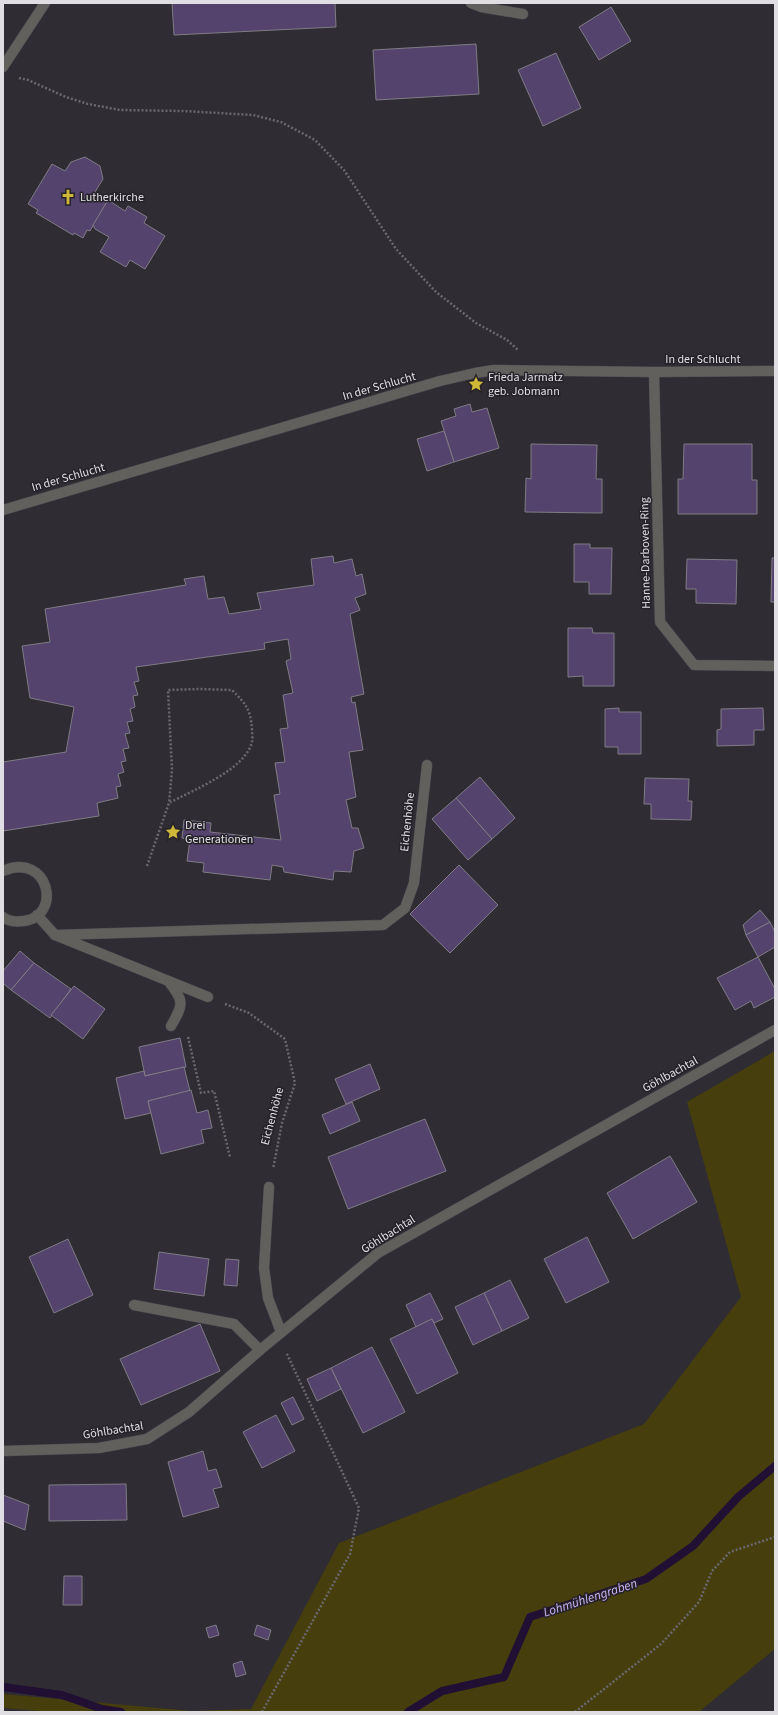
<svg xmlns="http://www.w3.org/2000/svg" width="778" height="1715" font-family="'Source Sans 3',sans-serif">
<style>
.green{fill:#463e0d}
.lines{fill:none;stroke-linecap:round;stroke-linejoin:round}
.stream{stroke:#211034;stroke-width:8}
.building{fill:#54436c;stroke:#7f7c85}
.lane-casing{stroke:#4b484f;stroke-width:11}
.street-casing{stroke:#4b484f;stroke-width:11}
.path{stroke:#6a686e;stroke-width:2.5;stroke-dasharray:2 2;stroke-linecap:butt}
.lane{stroke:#61605d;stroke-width:10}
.street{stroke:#61605d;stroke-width:10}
.labels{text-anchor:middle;stroke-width:3;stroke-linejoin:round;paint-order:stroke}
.poi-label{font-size:12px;fill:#e0dee3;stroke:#252229;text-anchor:start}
.street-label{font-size:12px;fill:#e0dee3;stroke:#252229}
.water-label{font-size:13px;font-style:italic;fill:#cdb1f6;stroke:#252229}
</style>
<rect width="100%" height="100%" fill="#2f2c33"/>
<!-- green -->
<path class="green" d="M 775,1051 L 775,1649 L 699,1712 L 49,1712 L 3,1708 L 3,1694 L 192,1711 L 251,1709 L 339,1543 L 644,1424 L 741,1297 L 687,1102 Z"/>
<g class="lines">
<!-- stream -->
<g class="stream">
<path d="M 3,1687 L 62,1695 L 102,1709 L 121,1712"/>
<path d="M 408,1712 L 442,1691 L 504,1677 L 530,1617 L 646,1579 L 693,1546 L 738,1497 L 775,1466"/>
</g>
</g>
<!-- building -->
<g class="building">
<path d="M 172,3 L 335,3 L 336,27 L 174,35 Z"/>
<path d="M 611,7 L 631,41 L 599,60 L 579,27 Z"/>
<path d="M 476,44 L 479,94 L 376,100 L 373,50 Z"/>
<path d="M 556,53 L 581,108 L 543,126 L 518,70 Z"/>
<path d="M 85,157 L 100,166 L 103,179 L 95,192 L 108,200 L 90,231 L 87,230 L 83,238 L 74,233 L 73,235 L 36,213 L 38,210 L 28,204 L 52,164 L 65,171 L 71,162 Z"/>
<path d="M 108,200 L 125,211 L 128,206 L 147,217 L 144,223 L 165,236 L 145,269 L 130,260 L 126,267 L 100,252 L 109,237 L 95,229 L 93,225 Z"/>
<path d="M 470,404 L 472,412 L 487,408 L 499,448 L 454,462 L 441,421 L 456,416 L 454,409 Z"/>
<path d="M 444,431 L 454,462 L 427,471 L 417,439 Z"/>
<path d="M 531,444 L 597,445 L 596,479 L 602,479 L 602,513 L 525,512 L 526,478 L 531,479 Z"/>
<path d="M 684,444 L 752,444 L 752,480 L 757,480 L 757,514 L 678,514 L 678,479 L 683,479 Z"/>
<path d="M 574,544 L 590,544 L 590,548 L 612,548 L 611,594 L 589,594 L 589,582 L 574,582 Z"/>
<path d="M 333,556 L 334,563 L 352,559 L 356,576 L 362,574 L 366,594 L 355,598 L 360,610 L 350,614 L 364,694 L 351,697 L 352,703 L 355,702 L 363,750 L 349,752 L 356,797 L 346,800 L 352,828 L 358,828 L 364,848 L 354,851 L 351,872 L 334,871 L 333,880 L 284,872 L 283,867 L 272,865 L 270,880 L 203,872 L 204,863 L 187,861 L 190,840 L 182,838 L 184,820 L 211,823 L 210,832 L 281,840 L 274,795 L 280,794 L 275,763 L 285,762 L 280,729 L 288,728 L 283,695 L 293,693 L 286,661 L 291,659 L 288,639 L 264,643 L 265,649 L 136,667 L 139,681 L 134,682 L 138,695 L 133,696 L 135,707 L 130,709 L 133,721 L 127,722 L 130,733 L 125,734 L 129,748 L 123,749 L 126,761 L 121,762 L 124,772 L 118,774 L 121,786 L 116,787 L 118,798 L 97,803 L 99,816 L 3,831 L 3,762 L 66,752 L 74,707 L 30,698 L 22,646 L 50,642 L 45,609 L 186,585 L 184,579 L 204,576 L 208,599 L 224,597 L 229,614 L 261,609 L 257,593 L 314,585 L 311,559 Z"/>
<path d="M 772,558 L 775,558 L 775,602 L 771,602 Z"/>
<path d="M 687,559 L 737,560 L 736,604 L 696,603 L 696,589 L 686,589 Z"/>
<path d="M 568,628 L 592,628 L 593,633 L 614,633 L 614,686 L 583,686 L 583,676 L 568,677 Z"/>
<path d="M 619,708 L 619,712 L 641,712 L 641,754 L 618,754 L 618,747 L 605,747 L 605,709 Z"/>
<path d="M 763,708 L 764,730 L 754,730 L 754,745 L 717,746 L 717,730 L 721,729 L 721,709 Z"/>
<path d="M 480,777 L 515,818 L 492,839 L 456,798 Z"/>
<path d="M 645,778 L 689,779 L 688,801 L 692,801 L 691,820 L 651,819 L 651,804 L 644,804 Z"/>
<path d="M 456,798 L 492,839 L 468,860 L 432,819 Z"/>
<path d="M 459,865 L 498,905 L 450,953 L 410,914 Z"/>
<path d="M 760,910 L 770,922 L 746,935 L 743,925 Z"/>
<path d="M 770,922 L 775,932 L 775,947 L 758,957 L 746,935 Z"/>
<path d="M 20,951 L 34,963 L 11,990 L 3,983 L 3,971 Z"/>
<path d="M 758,957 L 775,989 L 775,997 L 754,1008 L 751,1001 L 735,1010 L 717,978 Z"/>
<path d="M 34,963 L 71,989 L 50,1018 L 11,990 Z"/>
<path d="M 74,986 L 105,1009 L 83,1039 L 51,1015 Z"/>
<path d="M 180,1038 L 186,1067 L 145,1076 L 139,1047 Z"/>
<path d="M 370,1064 L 380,1089 L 346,1104 L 335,1079 Z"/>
<path d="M 184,1067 L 190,1091 L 148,1101 L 151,1113 L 125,1119 L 116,1078 L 144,1071 L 145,1076 Z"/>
<path d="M 191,1090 L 197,1113 L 208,1110 L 212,1128 L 201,1130 L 204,1143 L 161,1154 L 148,1101 Z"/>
<path d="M 352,1102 L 360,1121 L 330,1134 L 322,1115 Z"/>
<path d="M 425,1119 L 446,1171 L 348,1209 L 328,1157 Z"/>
<path d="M 670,1156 L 697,1202 L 633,1239 L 607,1193 Z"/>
<path d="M 587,1237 L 609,1282 L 566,1303 L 544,1259 Z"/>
<path d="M 68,1239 L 93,1295 L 54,1313 L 29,1257 Z"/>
<path d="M 159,1252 L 209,1259 L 204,1296 L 154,1289 Z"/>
<path d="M 226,1259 L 239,1260 L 237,1286 L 224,1285 Z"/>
<path d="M 510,1280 L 529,1318 L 502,1331 L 484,1293 Z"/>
<path d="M 430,1293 L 443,1319 L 434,1323 L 432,1319 L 416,1327 L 406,1305 Z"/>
<path d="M 484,1293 L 502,1331 L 473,1345 L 455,1307 Z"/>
<path d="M 432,1319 L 458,1373 L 417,1394 L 390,1339 Z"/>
<path d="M 200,1324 L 220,1371 L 141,1405 L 120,1359 Z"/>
<path d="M 372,1347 L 405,1412 L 363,1433 L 331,1368 Z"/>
<path d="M 331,1368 L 341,1389 L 317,1401 L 307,1379 Z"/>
<path d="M 293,1397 L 304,1419 L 292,1425 L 281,1403 Z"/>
<path d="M 276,1415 L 295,1451 L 262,1468 L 243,1432 Z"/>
<path d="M 203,1451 L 208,1471 L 216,1469 L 222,1487 L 213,1489 L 219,1507 L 183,1517 L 168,1462 Z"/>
<path d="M 126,1484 L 127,1520 L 49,1521 L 49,1485 Z"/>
<path d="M 3,1495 L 29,1505 L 25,1530 L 3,1521 Z"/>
<path d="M 64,1576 L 82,1576 L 82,1605 L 63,1605 Z"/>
<path d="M 216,1625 L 219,1635 L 209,1638 L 206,1628 Z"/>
<path d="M 257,1625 L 271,1630 L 268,1640 L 254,1635 Z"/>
<path d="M 242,1661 L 246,1674 L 236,1677 L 233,1664 Z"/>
</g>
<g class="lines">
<!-- lane casing -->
<g class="lane-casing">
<g id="lane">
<path d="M 471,3 L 481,7 L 523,14"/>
<path d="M 37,915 L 55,935 L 208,997"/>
<path d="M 55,935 L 383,925 L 405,908 L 414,883 L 427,765"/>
<path d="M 169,982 C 185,1002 183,1005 171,1026"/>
<path d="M 134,1305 L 234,1324 L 260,1350"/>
</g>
</g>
<!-- street casing -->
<g class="street-casing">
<g id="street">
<path d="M 3,67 L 45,3"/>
<path d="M 654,372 L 660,622 L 694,665 L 775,666"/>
<path d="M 3,510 L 440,381 L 475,373 L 494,370 L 654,372 L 775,371"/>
<path d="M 3,871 C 49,851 63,916 24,921 C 16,922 9,922 3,917"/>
<path d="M 269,1187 L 264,1268 L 268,1298 L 281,1332"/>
<path d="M 3,1451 L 99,1448 L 147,1439 L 189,1412 L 260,1350 L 378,1253 L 775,1030"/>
</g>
</g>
<!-- path -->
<g class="path">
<path d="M 19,78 L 28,80 L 66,97 L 88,104 L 120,110 L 183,111 L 253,115 L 281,122 L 315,140 L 344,170 L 396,249 L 436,292 L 476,323 L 507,340 L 518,350"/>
<path d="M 147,866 L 169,803 C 193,790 245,770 252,742 C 253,739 252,734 252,730 C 251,710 246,704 232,690 L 199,689 L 168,690 L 172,770 L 169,803"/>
<path d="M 225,1004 L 249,1013 L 285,1039 L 295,1083 L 282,1123 L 273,1169"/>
<path d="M 188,1037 L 201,1093 L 214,1091 L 230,1157"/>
<path d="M 262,1712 L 350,1554 L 359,1508 L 286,1352"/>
<path d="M 575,1712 L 661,1644 L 699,1602 L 712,1571 L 730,1552 L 775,1537"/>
</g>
<!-- lane -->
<use href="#lane" class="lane"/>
<!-- street -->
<use href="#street" class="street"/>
</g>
<!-- icons -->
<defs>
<g id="church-bare" transform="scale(1.2)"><path d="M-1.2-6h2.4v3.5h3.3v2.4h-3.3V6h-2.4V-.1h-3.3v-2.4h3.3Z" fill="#cfb837" stroke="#252229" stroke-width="2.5" paint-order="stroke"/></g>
<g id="sight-bare" transform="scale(1.2)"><path d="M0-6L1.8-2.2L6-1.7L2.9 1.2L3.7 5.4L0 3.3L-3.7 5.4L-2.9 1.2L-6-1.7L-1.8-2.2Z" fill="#cfb837" stroke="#252229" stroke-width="2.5" paint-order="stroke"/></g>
</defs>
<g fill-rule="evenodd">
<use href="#church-bare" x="68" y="197"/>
<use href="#sight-bare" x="476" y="384"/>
<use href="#sight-bare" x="173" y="832"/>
</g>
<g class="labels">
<!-- poi labels -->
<g class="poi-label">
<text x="80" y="201">Lutherkirche</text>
<text x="488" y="381">Frieda Jarmatz<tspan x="488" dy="14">geb. Jobmann</tspan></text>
<text x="185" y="829">Drei<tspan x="185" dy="14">Generationen</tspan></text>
</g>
<!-- street labels -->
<g class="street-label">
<text x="703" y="363">In der Schlucht</text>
<text transform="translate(379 386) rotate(-16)" y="4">In der Schlucht</text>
<text transform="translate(68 477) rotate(-16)" y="4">In der Schlucht</text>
<text transform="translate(645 553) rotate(-91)" y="4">Hanne-Darboven-Ring</text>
<text transform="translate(407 822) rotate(-84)" y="4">Eichenhöhe</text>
<text transform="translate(670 1074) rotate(-29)" y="4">Göhlbachtal</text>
<text transform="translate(272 1116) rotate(-75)" y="4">Eichenhöhe</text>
<text transform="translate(388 1234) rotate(-32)" y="4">Göhlbachtal</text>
<text transform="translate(113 1430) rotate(-9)" y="4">Göhlbachtal</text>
</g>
<!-- water labels -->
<g class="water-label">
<text transform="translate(590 1597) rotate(-18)" y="5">Lohmühlengraben</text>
</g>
</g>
<!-- border -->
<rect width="778" height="1715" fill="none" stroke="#e0dee3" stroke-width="8"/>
</svg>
